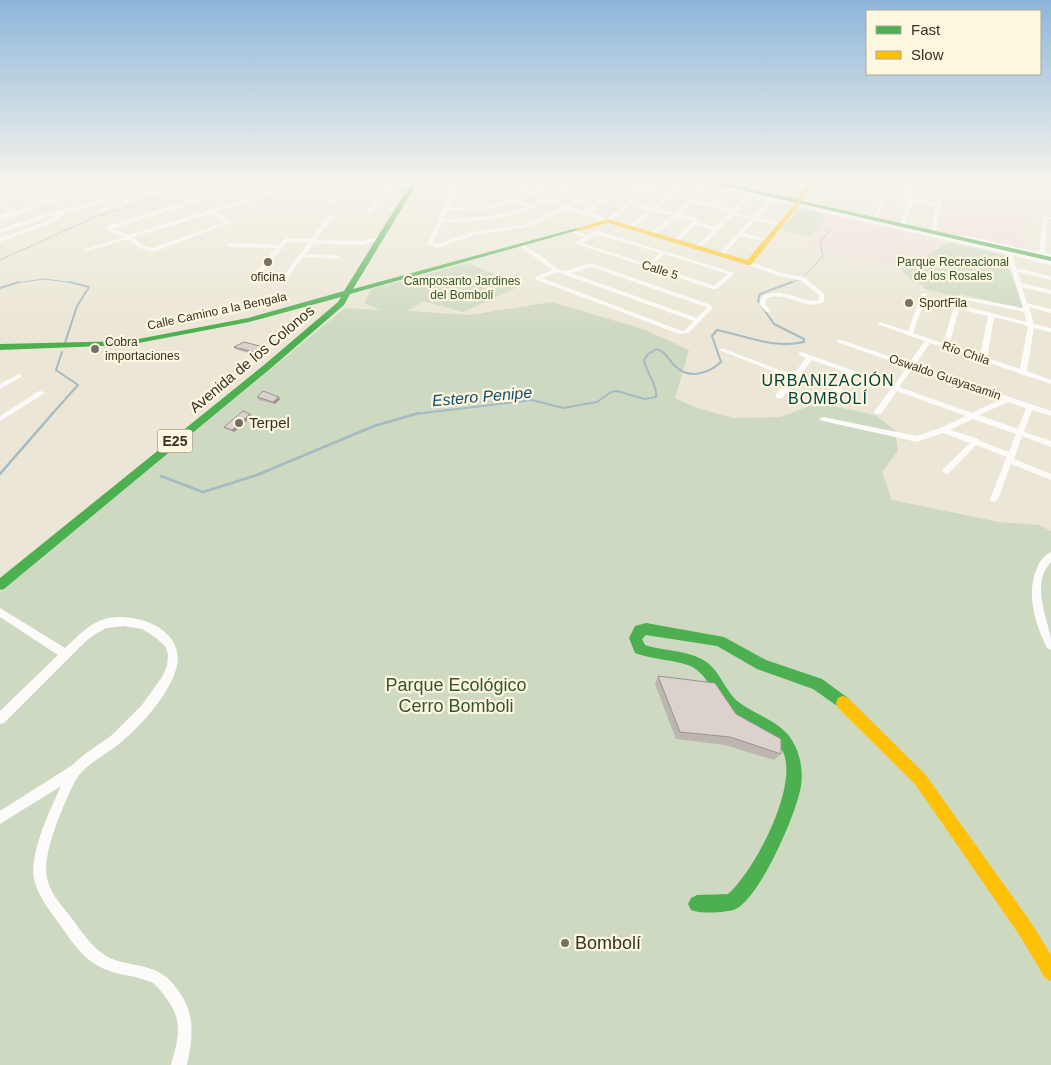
<svg xmlns="http://www.w3.org/2000/svg" width="1051" height="1065" font-family="Arial,sans-serif">
<style>
.education{fill:#efded9}
.green{fill:#ced9c2}
.lines{fill:none;stroke-linecap:round;stroke-linejoin:round}
.stream-far2{stroke:#a5bac3;stroke-width:1}
.stream-far1{stroke:#a5bac3;stroke-width:2}
.stream{stroke:#a5bac3;stroke-width:2.5}
.street{fill:#fcfbf9;fill-rule:evenodd}
.fast{fill:#4caf50;fill-rule:evenodd}
.slow{fill:#ffc107;fill-rule:evenodd}
.wall{fill:#bcb5b0}
.shaded-wall{fill:#999390}
.building{fill:#dbd2cd;stroke:#999390}
.poi-dot{fill:#747063;stroke:#fef7e0;stroke-width:2}
.labels{text-anchor:middle;stroke-width:4.5;stroke-linejoin:round;paint-order:stroke}
.far-park-label{font-size:12px;fill:#33562f;stroke:#fef7e0}
.far-street-label{font-size:12px;fill:#343126;stroke:#fef7e0}
.far-poi-label{font-size:12px;fill:#343126;stroke:#fef7e0;text-anchor:start}
.shield{fill:#fef7e0;stroke:#716c5e;stroke-width:1}
.shield-label{font-size:14px;font-weight:bold;fill:#343126}
.street-label{font-size:15px;fill:#343126;stroke:#fef7e0}
.poi-label{font-size:15px;fill:#343126;stroke:#fef7e0;text-anchor:start}
.neighbourhood-label{font-size:16px;letter-spacing:1px;fill:#00403b;stroke:#fef7e0}
.water-label{font-size:16px;font-style:italic;fill:#144e6b;stroke:#fef7e0}
.near-park-label{font-size:18px;fill:#33562f;stroke:#fef7e0}
.near-poi-label{font-size:18px;fill:#343126;stroke:#fef7e0;text-anchor:start}
</style>
<rect width="100%" height="100%" fill="#ebe6d5"/>
<!-- education -->
<g class="education">
<path d="M 936,186 L 1033,205 L 1036,214 L 1032,214 L 1029,222 L 1024,249 L 938,230 L 946,208 Z"/>
<path d="M 829,214 L 947,241 L 913,264 L 901,268 L 885,264 L 872,256 L 859,259 L 849,259 L 806,246 Z"/>
</g>
<!-- green -->
<g class="green">
<path d="M 800,208 L 828,215 L 811,237 L 781,230 Z"/>
<path d="M 948,242 L 1004,255 L 1024,309 L 960,294 L 959,297 L 925,289 L 923,285 L 913,282 L 901,269 L 914,264 Z"/>
<path d="M 467,263 L 522,285 L 463,312 L 424,301 L 407,311 L 470,315 L 551,302 L 643,329 L 689,350 L 675,398 L 697,408 L 734,418 L 781,417 L 809,406 L 833,406 L 875,415 L 895,430 L 898,451 L 882,472 L 892,500 L 999,522 L 1039,525 L 1051,531 L 1051,1065 L 0,1065 L 0,592 L 345,308 L 380,310 L 364,303 L 371,289 Z"/>
</g>
<g class="lines">
<!-- stream-far2 -->
<g class="stream-far2">
<path d="M 0,192 L 32,180"/>
<path d="M 0,260 L 95,217 L 216,180"/>
<path d="M 804,276 L 823,256 L 820,242 L 831,229"/>
<path d="M 15,283 L 44,279 L 75,283"/>
<path d="M 789,283 L 798,280"/>
</g>
<!-- stream-far1 -->
<g class="stream-far1">
<path d="M 0,288 L 19,282"/>
<path d="M 65,343 L 77,306 L 89,287 L 69,282"/>
<path d="M 52,414 L 78,385 L 56,370 L 62,352"/>
<path d="M 415,414 L 532,400 L 563,408 L 597,402 L 611,392 L 617,391 L 645,399 L 656,397 C 658,386 646,372 644,360 L 648,354 L 657,349 C 666,352 668,359 674,365 C 688,380 708,374 721,362 L 712,336 L 717,330 C 746,336 774,349 804,342 L 804,339 L 774,324 L 758,301 L 760,294 L 792,282"/>
</g>
<!-- stream -->
<g class="stream">
<path d="M 0,474 L 53,413"/>
<path d="M 161,476 L 203,492 L 257,475 L 374,426 L 419,413"/>
</g>
<!-- street -->
<g class="street">
<path d="M 0,180 L 5,180 L 6,181 L 4,182 Z"/>
<path d="M 51,180 L 57,180 L 81,191 L 115,180 L 121,180 L 51,204 L 53,206 L 51,207 L 20,192 L 24,191 L 47,202 L 78,192 Z"/>
<path d="M 186,180 L 192,180 L 99,212 L 95,211 Z"/>
<path d="M 258,180 L 265,180 L 112,229 L 129,235 L 207,211 L 207,210 L 211,210 L 309,180 L 316,180 L 304,185 L 334,199 L 350,180 L 354,180 L 334,205 L 330,204 L 332,201 L 299,186 L 215,212 L 232,222 L 153,252 L 140,248 L 128,239 L 88,251 L 83,250 L 124,237 L 106,230 L 106,228 L 110,225 ZM 210,214 L 225,222 L 153,248 L 144,246 L 133,237 Z"/>
<path d="M 357,180 L 363,180 L 382,188 L 388,180 L 392,180 L 386,189 L 408,199 L 404,200 L 384,192 L 371,212 L 367,212 L 367,211 L 381,190 Z"/>
<path d="M 433,180 L 439,180 L 458,186 L 454,197 L 501,195 L 531,205 L 543,199 L 516,190 L 515,188 L 529,181 L 548,187 L 548,189 L 538,195 L 546,197 L 574,180 L 579,180 L 550,199 L 568,205 L 602,180 L 611,180 L 622,183 L 626,180 L 631,180 L 626,184 L 644,189 L 655,180 L 660,180 L 649,189 L 668,193 L 684,180 L 695,180 L 1051,261 L 1051,265 L 1013,256 L 1016,268 L 1051,276 L 1051,280 L 1018,272 L 1021,283 L 1051,290 L 1051,294 L 1022,287 L 1027,303 L 1051,309 L 1051,313 L 1029,307 L 1034,324 L 1051,328 L 1051,332 L 1034,328 L 1027,371 L 1051,380 L 1051,384 L 930,343 L 915,365 L 1051,411 L 1051,416 L 1032,410 L 1024,432 L 1051,441 L 1051,447 L 1022,436 L 1014,459 L 1051,474 L 1051,480 L 1011,464 L 998,499 L 994,502 L 991,501 L 990,499 L 1005,461 L 1004,460 L 1007,457 L 976,445 L 949,473 L 946,474 L 942,471 L 943,469 L 970,443 L 943,433 L 917,442 L 823,421 L 819,419 L 823,417 L 917,436 L 940,428 L 966,416 L 897,391 L 881,414 L 875,414 L 874,412 L 891,389 L 851,374 L 831,406 L 825,406 L 824,404 L 845,372 L 812,360 L 782,398 L 776,398 L 776,394 L 790,378 L 719,350 L 720,349 L 724,349 L 793,375 L 806,358 L 799,355 L 799,353 L 801,352 L 894,385 L 907,367 L 837,342 L 837,340 L 841,340 L 909,363 L 925,341 L 877,324 L 880,322 L 908,331 L 922,293 L 927,294 L 913,333 L 943,343 L 954,307 L 953,306 L 958,296 L 1023,308 L 1007,254 L 773,201 L 757,218 L 782,224 L 782,226 L 755,220 L 744,233 L 769,240 L 769,242 L 741,236 L 722,256 L 719,254 L 720,253 L 751,219 L 733,215 L 699,249 L 696,247 L 713,230 L 695,225 L 678,241 L 674,241 L 674,239 L 693,221 L 677,217 L 654,235 L 650,235 L 650,233 L 672,215 L 653,211 L 632,229 L 628,229 L 628,227 L 648,210 L 630,206 L 608,222 L 583,215 L 569,209 L 526,227 L 474,235 L 438,248 L 427,244 L 453,188 ZM 606,181 L 619,185 L 585,211 L 572,207 ZM 688,181 L 704,185 L 675,213 L 656,209 ZM 529,184 L 542,188 L 534,193 L 520,188 ZM 623,186 L 641,192 L 607,219 L 590,213 ZM 709,186 L 725,190 L 710,204 L 694,200 ZM 729,191 L 748,195 L 733,210 L 715,205 ZM 647,192 L 666,196 L 651,208 L 632,203 ZM 752,196 L 769,200 L 753,217 L 735,213 ZM 501,197 L 507,200 L 488,207 L 449,207 L 452,200 ZM 547,201 L 565,207 L 523,225 L 473,232 L 438,244 L 433,243 L 442,222 C 480,222 514,219 547,201 ZM 512,202 L 527,207 C 499,217 473,219 444,219 L 448,210 L 489,209 ZM 692,203 L 730,212 L 715,227 L 697,222 L 698,220 L 696,218 L 680,214 ZM 962,299 L 1024,312 L 1027,322 L 960,305 ZM 959,309 L 988,316 L 980,356 L 949,345 ZM 994,317 L 1028,326 L 1020,369 L 987,358 ZM 912,369 L 1001,399 L 972,413 L 899,387 ZM 1008,402 L 1026,408 L 1018,429 L 979,415 ZM 973,419 L 1016,434 L 1009,452 L 980,441 L 979,439 L 950,430 Z"/>
<path d="M 759,180 L 763,180 L 755,190 L 751,190 L 751,188 Z"/>
<path d="M 766,180 L 774,180 L 812,189 L 810,190 Z"/>
<path d="M 832,180 L 836,180 L 837,186 L 813,184 L 811,183 L 813,182 L 832,183 Z"/>
<path d="M 877,180 L 881,180 L 887,196 L 908,199 L 907,191 L 902,180 L 906,180 L 912,191 L 913,200 L 937,203 L 938,198 L 925,180 L 929,180 L 942,198 L 941,204 L 943,205 L 941,206 L 936,231 L 931,230 L 936,206 L 913,202 L 905,224 L 903,225 L 900,223 L 908,202 L 887,199 L 877,217 L 873,218 L 883,197 Z"/>
<path d="M 125,189 L 129,190 L 104,202 L 64,213 L 54,222 L 0,242 L 0,238 L 50,220 L 57,214 L 0,233 L 0,229 L 59,210 L 63,210 L 100,200 Z"/>
<path d="M 0,203 L 14,211 L 33,206 L 38,208 L 0,221 L 0,215 L 10,212 L 0,206 Z"/>
<path d="M 329,215 L 333,216 L 316,240 L 361,241 L 381,237 L 384,239 L 361,245 L 314,243 L 306,254 L 337,255 L 340,257 L 337,259 L 303,257 L 289,276 L 287,277 L 284,275 L 309,242 L 287,242 L 261,273 L 259,274 L 256,272 L 276,248 L 230,247 L 227,245 L 230,243 L 279,245 L 286,238 L 311,239 Z"/>
<path d="M 1045,216 L 1051,217 L 1051,219 L 1047,219 L 1045,253 L 1051,254 L 1051,258 L 960,237 L 963,235 L 1039,252 L 1043,217 Z"/>
<path d="M 571,229 L 588,235 L 594,231 L 598,231 L 735,273 L 717,289 L 713,289 L 576,244 L 576,242 L 585,237 L 569,232 L 568,231 ZM 597,234 L 660,253 L 647,264 L 582,243 ZM 665,254 L 728,274 L 714,286 L 652,265 Z"/>
<path d="M 519,244 L 523,244 L 559,269 L 565,271 L 591,263 L 711,305 L 712,309 L 688,333 L 679,334 L 535,279 L 535,277 L 553,270 L 519,246 ZM 591,267 L 706,307 L 706,309 L 697,318 L 571,273 ZM 557,272 L 563,274 L 694,321 L 684,331 L 682,331 L 542,278 Z"/>
<path d="M 748,261 L 785,274 L 804,277 L 824,294 L 824,302 C 805,312 786,290 767,298 L 765,304 L 771,311 L 766,312 L 759,304 L 762,296 C 782,287 794,299 814,301 L 818,301 L 819,295 L 800,280 L 782,277 L 746,264 L 745,263 Z"/>
<path d="M 19,374 L 22,376 L 21,377 L 0,389 L 0,384 Z"/>
<path d="M 39,391 L 41,391 L 45,393 L 0,421 L 0,416 Z"/>
<path d="M 1051,552 L 1051,562 C 1032,581 1045,612 1050,634 C 1051,639 1051,644 1051,650 L 1047,648 C 1035,623 1025,592 1038,566 C 1040,560 1045,555 1051,552 Z"/>
<path d="M 0,608 L 65,648 C 77,637 89,623 105,619 C 134,611 184,628 177,665 C 172,692 140,727 119,744 C 104,756 85,764 75,781 C 64,804 39,858 48,882 C 52,896 64,908 73,920 C 83,934 94,950 110,958 C 123,964 138,964 151,969 C 163,973 170,979 177,989 C 196,1013 193,1037 187,1065 L 171,1065 C 179,1036 184,1019 163,994 C 160,990 157,986 153,983 C 137,975 118,976 102,968 C 83,959 72,942 60,925 C 51,912 40,899 35,883 C 27,857 50,810 61,786 L 0,824 L 0,811 L 71,766 L 85,754 L 112,735 L 142,705 L 162,677 L 167,666 L 168,654 L 165,646 L 155,637 L 142,629 L 124,626 L 106,628 L 94,635 L 86,641 L 4,723 L 0,724 L 0,711 L 58,655 L 0,617 Z"/>
</g>
<!-- fast -->
<g class="fast">
<path d="M 413,180 L 419,180 L 353,289 L 577,228 L 582,229 L 350,294 L 344,305 L 270,369 L 4,589 L 0,590 L 0,578 L 264,365 L 338,302 L 341,297 L 249,322 L 128,345 L 0,350 L 0,344 L 128,341 L 248,318 L 344,291 Z"/>
<path d="M 698,180 L 709,180 L 1051,257 L 1051,261 Z"/>
<path d="M 646,623 L 724,637 L 766,660 L 822,679 L 848,698 L 850,703 L 848,708 L 843,710 L 813,689 L 757,669 L 717,646 L 646,635 L 642,639 L 645,645 L 648,646 C 670,652 698,650 714,669 C 722,679 727,691 736,700 C 755,716 781,720 793,742 C 801,756 803,772 801,786 C 796,815 761,895 736,909 C 727,913 700,914 691,910 L 688,904 L 691,898 L 697,895 L 728,894 C 754,872 801,783 782,750 C 769,729 745,725 727,710 C 714,698 710,678 694,668 C 681,660 653,660 635,653 L 629,638 L 635,626 Z"/>
</g>
<!-- slow -->
<g class="slow">
<path d="M 809,180 L 815,180 L 797,208 L 751,265 L 748,265 L 608,223 L 579,231 L 576,229 L 608,219 L 747,260 L 793,206 Z"/>
<path d="M 843,696 L 848,698 L 925,774 L 1032,924 L 1051,955 L 1051,981 L 1045,978 L 1020,936 L 915,784 L 838,708 L 836,703 L 838,698 Z"/>
</g>
</g>
<!-- wall -->
<g class="wall">
<path d="M 371,180 L 384,180 L 384,182 L 381,186 L 371,181 Z"/>
<path d="M 234,347 L 265,350 L 255,355 L 235,349 Z"/>
<path d="M 257,397 L 279,397 L 280,399 L 275,404 L 259,400 Z"/>
<path d="M 252,416 L 234,432 L 226,429 L 224,427 Z"/>
<path d="M 658,676 L 736,714 L 781,754 L 774,760 L 725,745 L 676,739 L 655,684 Z"/>
</g>
<!-- shaded-wall -->
<g class="shaded-wall">
<path d="M 382,180 L 384,180 L 384,182 L 381,186 L 381,181 Z"/>
<path d="M 264,347 L 265,350 L 255,355 L 254,352 Z"/>
<path d="M 279,397 L 280,399 L 275,404 L 273,402 Z"/>
<path d="M 250,414 L 252,416 L 234,432 L 232,430 Z"/>
</g>
<!-- building -->
<g class="building">
<path d="M 244,342 L 264,347 L 254,352 L 234,347 Z"/>
<path d="M 263,391 L 279,397 L 273,402 L 257,397 Z"/>
<path d="M 243,411 L 250,414 L 232,430 L 224,427 Z"/>
<path d="M 658,676 L 715,683 L 736,714 L 781,739 L 781,754 L 730,737 L 680,732 Z"/>
</g>
<!-- sky -->
<linearGradient id="sky" x2="0" y2="1"><stop stop-color="#8db6d9"/><stop offset="0.55" stop-color="#f6f4ec"/><stop offset="1" stop-color="#f6f4ec" stop-opacity="0"/></linearGradient>
<rect width="1051" height="329" fill="url(#sky)"/>
<!-- markers -->
<g class="poi-dot">
<circle cx="268" cy="262" r="5"/>
<circle cx="909" cy="303" r="5"/>
<circle cx="95" cy="349" r="5"/>
<circle cx="239" cy="423" r="5"/>
<circle cx="565" cy="943" r="5"/>
</g>
<g class="labels">
<!-- far-park labels -->
<g class="far-park-label">
<text x="953" y="266">Parque Recreacional<tspan x="953" dy="14">de los Rosales</tspan></text>
<text x="462" y="285">Camposanto Jardines<tspan x="462" dy="14">del Bombolí</tspan></text>
</g>
<!-- far-street labels -->
<g class="far-street-label">
<text transform="translate(660 270) rotate(18)" y="4">Calle 5</text>
<text transform="translate(217 311) rotate(-12)" y="4">Calle Camino a la Bengala</text>
<text transform="translate(966 353) rotate(19)" y="4">Río Chila</text>
<text transform="translate(945 377) rotate(19)" y="4">Oswaldo Guayasamin</text>
</g>
<!-- far-poi labels -->
<g class="far-poi-label">
<text x="268" y="281" text-anchor="middle">oficina</text>
<text x="919" y="307">SportFila</text>
<text x="105" y="346">Cobra<tspan x="105" dy="14">importaciones</tspan></text>
</g>
<!-- shield labels -->
<rect class="shield" x="157.5" y="429.5" width="35" height="23" rx="4"/>
<g class="shield-label">
<text x="175" y="446">E25</text>
</g>
<!-- street labels -->
<g class="street-label">
<text transform="translate(252 359) rotate(-40)" y="5">Avenida de los Colonos</text>
</g>
<!-- poi labels -->
<g class="poi-label">
<text x="249" y="428">Terpel</text>
</g>
<!-- neighbourhood labels -->
<g class="neighbourhood-label">
<text x="828" y="386">URBANIZACIÓN<tspan x="828" dy="18">BOMBOLÍ</tspan></text>
</g>
<!-- water labels -->
<g class="water-label">
<text transform="translate(482 396) rotate(-5)" y="6">Estero Penipe</text>
</g>
<!-- near-park labels -->
<g class="near-park-label">
<text x="456" y="691">Parque Ecológico<tspan x="456" dy="21">Cerro Bomboli</tspan></text>
</g>
<!-- near-poi labels -->
<g class="near-poi-label">
<text x="575" y="949">Bombolí</text>
</g>
</g>
<!-- legend -->
<rect x="866" y="10" width="175" height="65" fill="#fef7e0" stroke="#ada896"/>
<rect x="876" y="26" width="25" height="8" fill="#4caf50" stroke="#ada896"/>
<text x="911" y="35" font-size="15" fill="#343126">Fast</text>
<rect x="876" y="51" width="25" height="8" fill="#ffc107" stroke="#ada896"/>
<text x="911" y="60" font-size="15" fill="#343126">Slow</text>
</svg>
